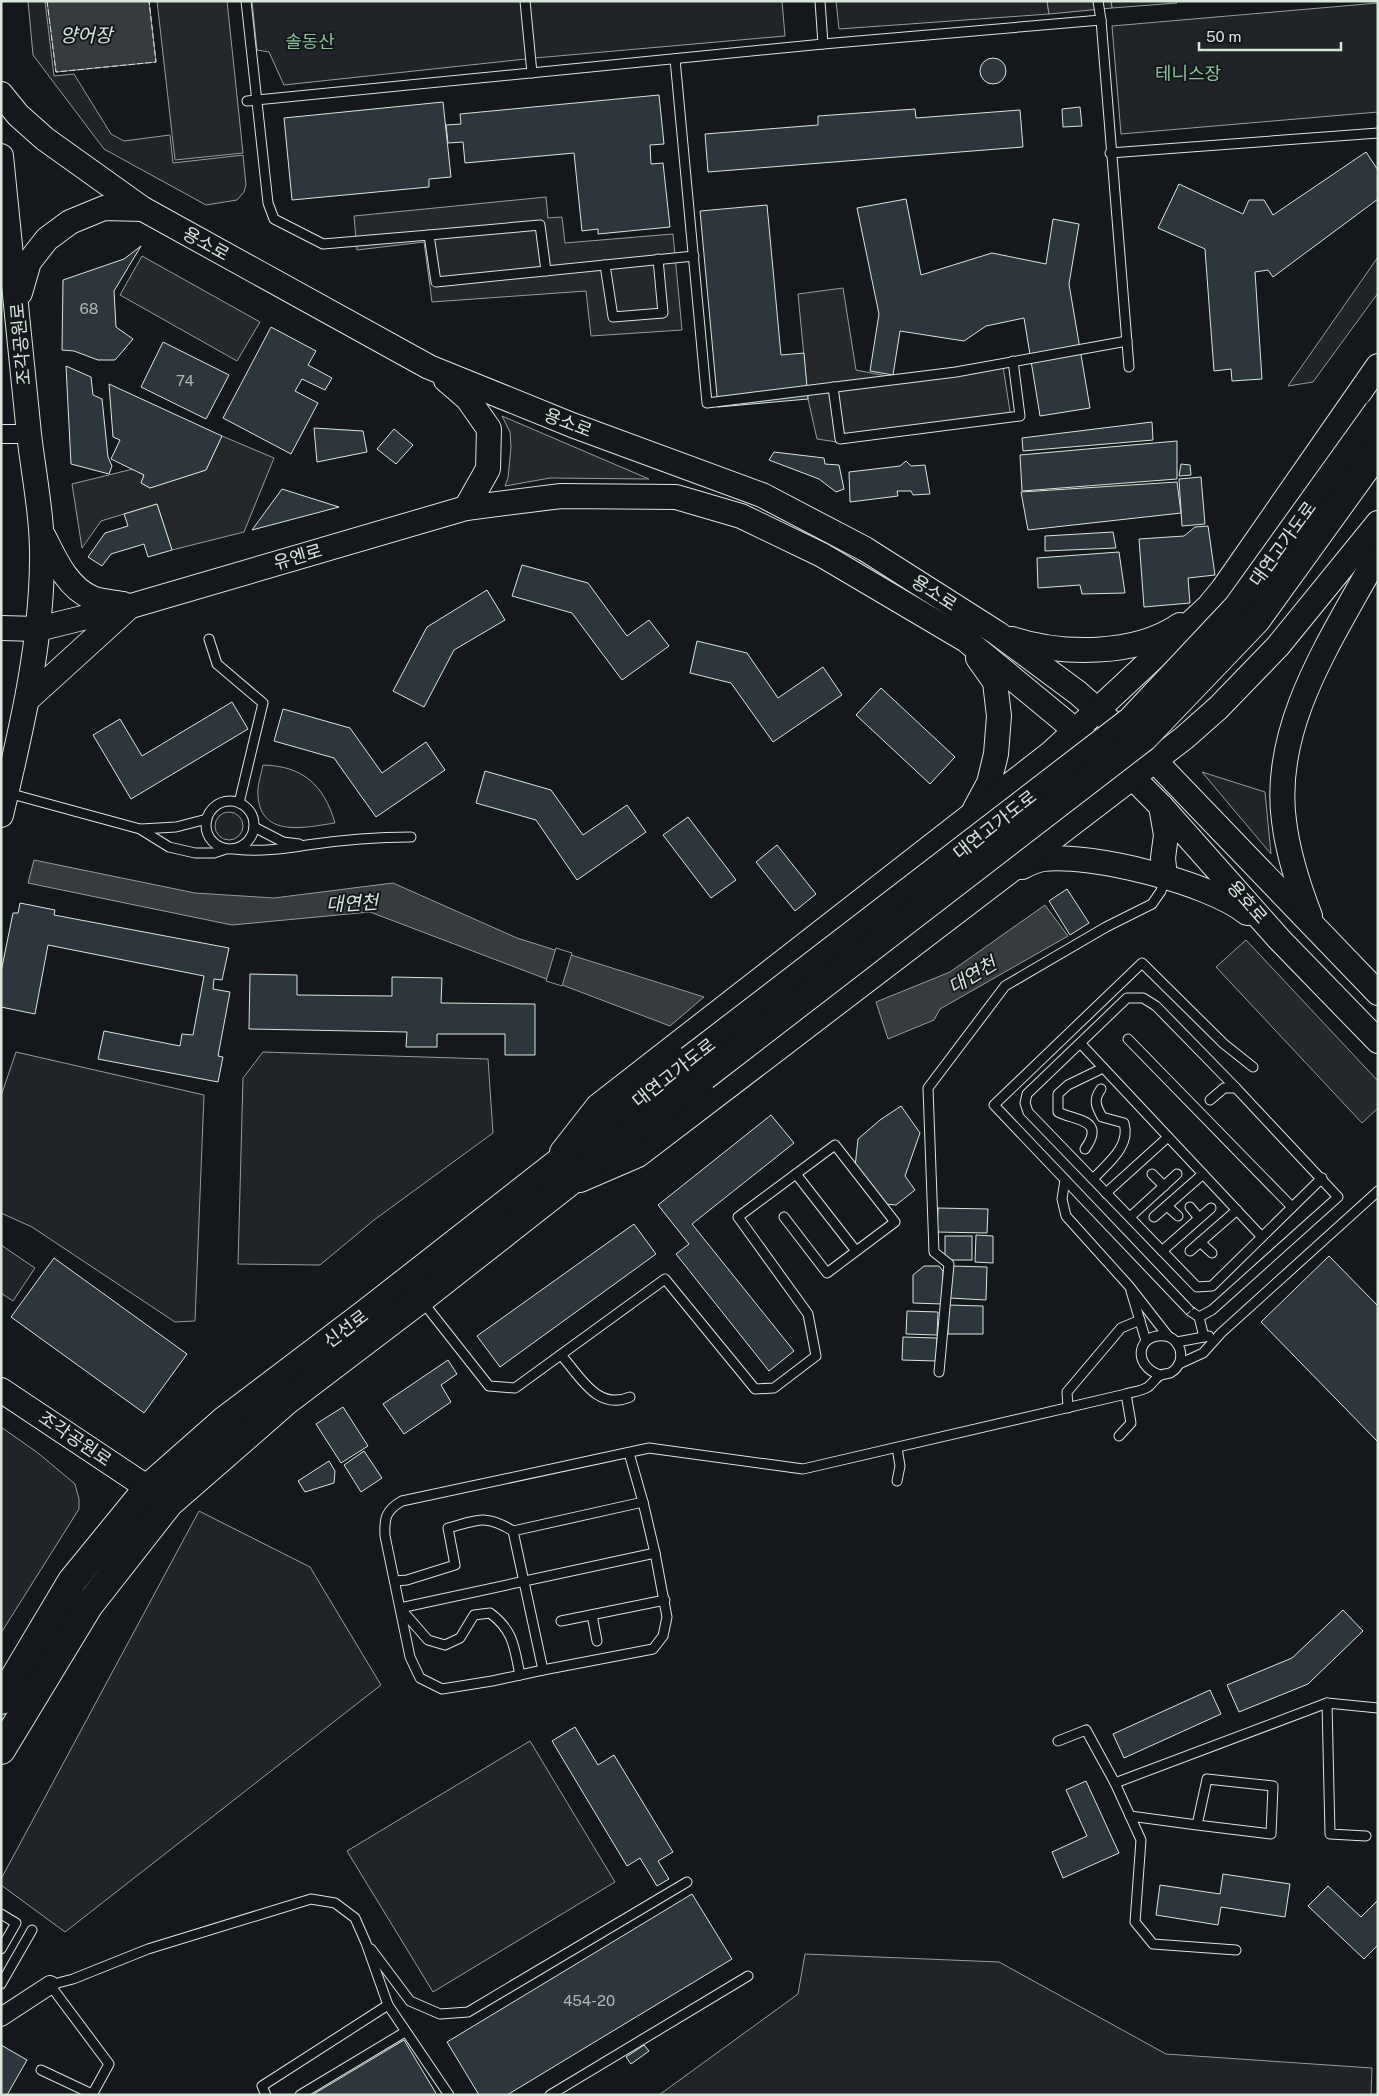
<svg xmlns="http://www.w3.org/2000/svg" width="1379" height="2096" font-family="'Public Sans','Noto Sans KR',sans-serif">
<style>
.green{fill:#202428;stroke:#939e99}
.parking{fill:#24282b;stroke:#939e99}
.water{fill:#363b3e;stroke:#939e99}
.pier{fill:#14181c;stroke:#939e99}
.building{fill:#2c363c;stroke:#d8e6dc}
.lines{fill:none;stroke-linecap:round;stroke-linejoin:round}
.service-casing{stroke:#d8e6dc;stroke-width:11}
.minor-casing{stroke:#d8e6dc;stroke-width:20}
.secondary-casing{stroke:#d8e6dc;stroke-width:26}
.trunk-casing{stroke:#d8e6dc;stroke-width:30}
.service{stroke:#14181c;stroke-width:9}
.minor{stroke:#14181c;stroke-width:18}
.secondary{stroke:#14181c;stroke-width:24}
.trunk{stroke:#14181c;stroke-width:28}
.trunk-bridge-casing{stroke:#d8e6dc;stroke-width:30;stroke-linecap:butt}
.trunk-bridge{stroke:#14181c;stroke-width:28}
.fence{stroke:#d8e6dc;stroke-width:1;stroke-dasharray:6 2.5;stroke-linecap:butt}
.labels{text-anchor:middle;stroke-width:4;stroke-linejoin:round;paint-order:stroke}
.number-label{font-size:15px;fill:#adbab4}
.park-label{font-size:18px;fill:#8ac095;stroke:#14181c}
.street-label{font-size:18px;fill:#d8e6dc;stroke:#14181c}
.water-label{font-size:19px;font-style:italic;fill:#d8e6dc;stroke:#14181c}
</style>
<rect width="100%" height="100%" fill="#14181c"/>
<!-- green -->
<g class="green">
<path d="M 28,1 L 45,1 L 54,76 L 74,74 L 111,134 L 124,141 L 170,135 L 173,163 L 243,155 L 246,185 L 244,192 L 237,200 L 206,205 L 104,149 L 33,55 Z"/>
<path d="M 252,1 L 782,1 L 785,36 L 535,58 L 284,85 L 269,52 L 257,50 Z"/>
<path d="M 836,1 L 1047,1 L 1049,14 L 839,29 Z"/>
<path d="M 1111,1 L 1176,1 L 1177,3 L 1112,8 Z"/>
<path d="M 1378,3 L 1378,112 L 1121,134 L 1112,26 Z"/>
<path d="M 1378,257 L 1378,293 L 1313,382 L 1288,386 Z"/>
<path d="M 263,765 C 303,766 324,785 335,823 C 307,827 261,839 258,796 C 257,786 261,775 263,765 Z"/>
<path d="M 1202,772 L 1265,792 L 1271,854 Z"/>
<circle cx="229" cy="826" r="14"/>
<path d="M 16,1052 L 204,1095 L 195,1321 L 175,1322 L 32,1227 L 1,1213 L 1,1096 Z"/>
<path d="M 263,1052 L 488,1059 L 493,1133 L 374,1220 L 320,1265 L 238,1264 L 243,1078 Z"/>
<path d="M 1,1245 L 35,1268 L 13,1301 L 1,1293 Z"/>
<path d="M 1,1427 L 38,1453 L 75,1484 L 79,1499 L 79,1509 L 1,1633 Z"/>
<path d="M 199,1511 L 310,1567 L 381,1685 L 65,1932 L 1,1885 L 1,1879 Z"/>
<path d="M 530,1741 L 615,1882 L 433,1992 L 347,1851 Z"/>
<path d="M 805,1954 L 999,1962 L 1166,2054 L 1372,2068 L 1371,2095 L 659,2095 L 798,1994 Z"/>
</g>
<!-- parking -->
<g class="parking">
<path d="M 157,1 L 227,1 L 243,153 L 175,160 Z"/>
<path d="M 1047,1 L 1111,1 L 1112,8 L 1049,14 Z"/>
<path d="M 546,197 L 548,218 L 562,217 L 565,243 L 673,234 L 682,330 L 591,336 L 586,291 L 432,302 L 424,242 L 357,250 L 354,216 Z"/>
<path d="M 142,256 L 260,322 L 237,361 L 120,295 Z"/>
<path d="M 843,288 L 856,370 L 892,377 L 1002,360 L 1011,418 L 837,442 L 817,439 L 808,399 L 798,294 Z"/>
<path d="M 502,416 L 649,479 L 550,478 L 505,486 L 508,478 L 511,447 L 510,432 Z"/>
<path d="M 222,436 L 274,458 L 244,532 L 172,550 L 157,504 L 101,521 L 82,548 L 72,484 L 133,469 L 144,475 L 141,483 L 150,488 L 206,470 Z"/>
<path d="M 1246,940 L 1378,1081 L 1378,1108 L 1362,1123 L 1216,967 Z"/>
</g>
<!-- water -->
<g class="water">
<path d="M 47,1 L 149,1 L 156,62 L 56,72 Z"/>
<path d="M 34,860 L 195,893 L 274,898 L 393,883 L 517,938 L 704,997 L 670,1026 L 370,912 L 232,925 L 28,883 Z"/>
<path d="M 1045,905 L 1068,936 L 940,1009 L 934,1020 L 888,1039 L 876,1002 L 950,972 Z"/>
</g>
<!-- pier -->
<path class="pier" d="M 556,948 L 572,953 L 562,986 L 546,981 Z"/>
<!-- building -->
<g class="building">
<circle cx="993" cy="71" r="13"/>
<path d="M 659,95 L 664,144 L 650,145 L 651,164 L 663,163 L 670,227 L 598,234 L 598,229 L 582,231 L 574,153 L 465,163 L 463,142 L 448,143 L 446,125 L 461,124 L 460,114 Z"/>
<path d="M 443,102 L 451,177 L 429,179 L 429,187 L 292,200 L 284,118 Z"/>
<path d="M 1080,107 L 1082,126 L 1063,127 L 1062,109 Z"/>
<path d="M 915,109 L 916,118 L 1020,110 L 1023,147 L 708,172 L 705,134 L 818,125 L 818,116 Z"/>
<path d="M 1366,152 L 1378,170 L 1378,199 L 1273,277 L 1268,270 L 1255,272 L 1262,379 L 1232,381 L 1231,369 L 1214,371 L 1205,249 L 1158,228 L 1179,184 L 1243,214 L 1249,200 L 1264,200 L 1273,215 Z"/>
<path d="M 906,199 L 921,275 L 992,253 L 1046,264 L 1053,219 L 1079,224 L 1069,284 L 1090,408 L 1040,416 L 1024,318 L 986,326 L 964,341 L 900,331 L 893,375 L 870,371 L 879,314 L 857,208 Z"/>
<path d="M 767,205 L 781,355 L 804,353 L 808,399 L 718,407 L 700,211 Z"/>
<path d="M 141,246 L 114,291 L 116,327 L 133,339 L 115,360 L 98,360 L 74,351 L 62,350 L 63,280 L 124,259 Z"/>
<path d="M 271,327 L 316,351 L 308,365 L 332,378 L 325,390 L 302,379 L 295,391 L 318,403 L 291,454 L 223,418 Z"/>
<path d="M 163,342 L 229,375 L 206,419 L 141,387 Z"/>
<path d="M 66,366 L 91,377 L 93,395 L 102,399 L 108,457 L 112,466 L 109,474 L 71,464 Z"/>
<path d="M 109,384 L 222,436 L 206,470 L 150,488 L 141,483 L 144,475 L 111,459 L 120,440 L 113,437 Z"/>
<path d="M 1152,422 L 1153,440 L 1023,451 L 1022,438 Z"/>
<path d="M 314,428 L 363,431 L 367,452 L 317,462 Z"/>
<path d="M 394,429 L 413,445 L 396,464 L 377,449 Z"/>
<path d="M 1177,441 L 1177,479 L 1022,491 L 1020,455 Z"/>
<path d="M 774,452 L 824,458 L 825,464 L 839,465 L 844,489 L 836,492 L 819,479 L 769,460 Z"/>
<path d="M 906,461 L 911,466 L 925,465 L 930,494 L 913,495 L 911,491 L 897,491 L 898,496 L 850,502 L 849,472 L 900,466 Z"/>
<path d="M 1181,464 L 1190,465 L 1191,475 L 1179,476 Z"/>
<path d="M 1201,477 L 1205,524 L 1182,526 L 1179,479 Z"/>
<path d="M 1177,482 L 1181,513 L 1028,530 L 1021,492 Z"/>
<path d="M 282,489 L 339,507 L 252,530 Z"/>
<path d="M 157,504 L 172,550 L 148,557 L 144,544 L 111,554 L 102,566 L 88,557 L 105,533 L 128,526 L 124,514 Z"/>
<path d="M 1208,526 L 1215,575 L 1188,578 L 1190,603 L 1144,607 L 1139,539 L 1184,536 L 1195,527 Z"/>
<path d="M 1113,532 L 1116,548 L 1045,551 L 1045,536 Z"/>
<path d="M 1119,552 L 1125,593 L 1082,594 L 1080,585 L 1038,588 L 1037,558 Z"/>
<path d="M 522,565 L 588,583 L 627,636 L 649,620 L 669,646 L 622,680 L 572,613 L 512,596 Z"/>
<path d="M 487,590 L 505,620 L 454,650 L 424,707 L 393,691 L 427,627 Z"/>
<path d="M 697,641 L 747,653 L 778,698 L 823,667 L 842,695 L 773,742 L 731,683 L 690,673 Z"/>
<path d="M 881,688 L 955,757 L 930,784 L 856,715 Z"/>
<path d="M 232,702 L 248,729 L 131,799 L 93,735 L 120,719 L 142,756 Z"/>
<path d="M 283,709 L 350,728 L 382,773 L 426,742 L 445,770 L 376,817 L 334,758 L 274,741 Z"/>
<path d="M 485,771 L 551,790 L 583,835 L 627,805 L 646,832 L 577,880 L 536,820 L 476,803 Z"/>
<path d="M 688,817 L 736,880 L 711,898 L 663,835 Z"/>
<path d="M 777,845 L 816,894 L 795,911 L 756,862 Z"/>
<path d="M 1067,889 L 1089,923 L 1070,935 L 1049,901 Z"/>
<path d="M 20,903 L 55,910 L 54,915 L 229,948 L 222,980 L 214,979 L 213,989 L 230,992 L 218,1056 L 223,1057 L 218,1082 L 98,1059 L 104,1031 L 180,1046 L 182,1034 L 193,1035 L 204,976 L 48,945 L 35,1014 L 1,1007 L 1,972 L 13,913 L 18,913 Z"/>
<path d="M 250,974 L 297,975 L 297,995 L 392,996 L 392,977 L 442,978 L 441,1003 L 535,1004 L 535,1055 L 505,1055 L 505,1034 L 437,1034 L 437,1047 L 406,1047 L 407,1032 L 249,1029 Z"/>
<path d="M 901,1106 L 920,1133 L 905,1176 L 915,1190 L 896,1205 L 885,1204 L 855,1167 L 858,1139 L 880,1120 Z"/>
<path d="M 771,1115 L 794,1143 L 692,1224 L 794,1351 L 769,1371 L 676,1254 L 689,1244 L 658,1205 Z"/>
<path d="M 938,1208 L 988,1209 L 987,1233 L 937,1232 Z"/>
<path d="M 634,1224 L 656,1254 L 500,1367 L 477,1336 Z"/>
<path d="M 976,1235 L 993,1236 L 993,1263 L 975,1262 Z"/>
<rect x="945" y="1236" width="27" height="24"/>
<path d="M 1329,1256 L 1378,1306 L 1378,1442 L 1261,1322 Z"/>
<path d="M 54,1258 L 187,1354 L 144,1413 L 11,1317 Z"/>
<path d="M 924,1266 L 939,1266 L 943,1271 L 942,1304 L 913,1303 L 913,1275 Z"/>
<path d="M 951,1266 L 987,1267 L 986,1300 L 950,1298 Z"/>
<path d="M 948,1305 L 983,1306 L 983,1334 L 948,1334 Z"/>
<path d="M 907,1311 L 938,1312 L 937,1335 L 906,1334 Z"/>
<path d="M 903,1337 L 937,1338 L 936,1361 L 902,1360 Z"/>
<path d="M 448,1360 L 457,1374 L 441,1385 L 451,1402 L 404,1434 L 383,1404 Z"/>
<path d="M 343,1407 L 368,1446 L 341,1463 L 316,1424 Z"/>
<path d="M 364,1451 L 382,1478 L 361,1492 L 344,1465 Z"/>
<path d="M 329,1461 L 335,1471 L 334,1483 L 305,1492 L 298,1481 Z"/>
<path d="M 1343,1610 L 1363,1631 L 1308,1684 L 1239,1712 L 1227,1685 L 1292,1658 Z"/>
<path d="M 1210,1690 L 1221,1714 L 1124,1758 L 1113,1734 Z"/>
<path d="M 575,1727 L 598,1765 L 614,1755 L 673,1852 L 658,1861 L 669,1879 L 657,1886 L 640,1858 L 627,1866 L 552,1741 Z"/>
<path d="M 1086,1781 L 1119,1853 L 1063,1878 L 1052,1852 L 1087,1836 L 1066,1790 Z"/>
<path d="M 1223,1874 L 1290,1884 L 1285,1917 L 1221,1907 L 1218,1925 L 1156,1915 L 1160,1885 L 1220,1894 Z"/>
<path d="M 1328,1886 L 1361,1917 L 1378,1900 L 1378,1945 L 1364,1959 L 1308,1906 Z"/>
<path d="M 692,1894 L 732,1959 L 507,2095 L 479,2095 L 447,2042 Z"/>
<path d="M 404,2040 L 437,2095 L 312,2095 Z"/>
<path d="M 1,2045 L 27,2060 L 7,2095 L 1,2095 Z"/>
<path d="M 644,2045 L 649,2051 L 631,2064 L 626,2057 Z"/>
</g>
<g class="lines">
<!-- service casing -->
<g class="service-casing">
<g id="service">
<path d="M 246,1 L 268,203 L 274,219 L 323,244 L 429,235 L 436,282 L 694,256"/>
<path d="M 525,1 L 532,73"/>
<path d="M 820,1 L 823,44"/>
<path d="M 1098,1 L 1101,20"/>
<path d="M 675,59 L 707,403 L 956,372 L 1127,341"/>
<path d="M 247,101 L 823,44 L 1101,20 L 1129,367"/>
<path d="M 1110,153 L 1378,133"/>
<path d="M 429,235 L 540,225 L 546,271"/>
<path d="M 605,265 L 613,317 L 663,313 L 658,259"/>
<path d="M 833,387 L 840,439 L 1020,416 L 1013,361"/>
<path d="M 209,639 L 217,664 L 263,703 L 239,803"/>
<path d="M 8,793 L 140,829 L 169,847 L 195,853 L 214,853 L 226,849"/>
<circle cx="230" cy="825" r="24"/>
<path d="M 254,827 L 283,842 L 299,844"/>
<path d="M 141,829 L 176,827 L 207,819"/>
<path d="M 234,849 C 260,852 282,849 307,845 C 341,840 376,837 411,837"/>
<path d="M 1128,1039 L 1292,1207"/>
<path d="M 1081,1044 L 1262,1237"/>
<path d="M 1236,1088 L 1156,1006 L 1143,998 L 1127,998 L 1027,1094 L 1025,1103 L 1028,1112 L 1197,1287 L 1212,1286 L 1322,1178"/>
<path d="M 1085,1149 C 1106,1119 1076,1121 1058,1112 L 1058,1094 L 1068,1085 L 1103,1068"/>
<path d="M 796,1174 L 856,1251"/>
<path d="M 1152,1174 L 1164,1186"/>
<path d="M 1093,1179 C 1108,1163 1131,1146 1124,1123 L 1102,1117 C 1096,1106 1093,1100 1101,1089"/>
<path d="M 1065,1180 L 1062,1199 L 1066,1216 L 1129,1286 L 1168,1336"/>
<path d="M 1106,1193 L 1168,1137"/>
<path d="M 1167,1206 L 1178,1216"/>
<path d="M 1190,1207 L 1199,1218"/>
<path d="M 1130,1217 L 1177,1174"/>
<path d="M 1154,1217 L 1203,1174"/>
<path d="M 1200,1242 L 1212,1253"/>
<path d="M 1162,1251 L 1211,1208"/>
<path d="M 1190,1251 L 1237,1210"/>
<path d="M 1131,1291 L 1146,1341"/>
<path d="M 422,1301 L 489,1386 L 515,1388 L 665,1279 L 755,1389 L 774,1388 L 816,1356 L 808,1314 L 738,1217 L 835,1145 L 895,1222 L 827,1273 L 784,1217"/>
<path d="M 1199,1317 L 1190,1311 L 994,1105 L 1142,963 L 1224,1044 L 1253,1067"/>
<path d="M 1204,1337 L 1199,1317 L 1212,1310 L 1338,1197 L 1236,1088 L 1224,1088 L 1210,1100"/>
<path d="M 1177,1342 L 1209,1336"/>
<path d="M 561,1355 C 580,1376 597,1411 630,1397"/>
<path d="M 1179,1364 L 1203,1353 L 1221,1333 L 1378,1191"/>
<path d="M 939,1372 L 949,1264 L 934,1252 L 928,1088 L 1005,986 L 1106,927 L 1152,904 L 1161,891 L 1165,877"/>
<path d="M 1068,1408 L 1067,1392 L 1121,1328 L 1140,1320"/>
<path d="M 1119,1436 L 1131,1423 L 1126,1394"/>
<path d="M 897,1448 L 900,1466 L 897,1481"/>
<path d="M 629,1453 L 643,1502 L 513,1531 L 543,1670 L 492,1681 L 442,1689 L 420,1678 L 410,1657 L 385,1536 C 384,1518 386,1510 402,1501 L 649,1448 L 803,1469 L 1126,1394 C 1132,1392 1142,1391 1148,1387 C 1152,1384 1155,1379 1159,1376 C 1162,1374 1166,1374 1170,1373 C 1180,1368 1183,1356 1179,1347 C 1176,1341 1171,1336 1164,1336 C 1138,1333 1131,1365 1160,1375"/>
<path d="M 643,1502 L 655,1553"/>
<path d="M 395,1581 L 407,1580 L 455,1565 L 448,1528 C 478,1520 486,1514 513,1531"/>
<path d="M 592,1615 L 597,1641"/>
<path d="M 561,1621 L 665,1600"/>
<path d="M 520,1675 C 514,1647 514,1631 490,1613 L 474,1615 L 460,1638 L 445,1645 L 428,1640 L 400,1608 L 655,1553 L 667,1617 L 663,1636 L 653,1649 L 543,1670"/>
<path d="M 1327,1703 L 1330,1834 L 1366,1836"/>
<path d="M 1058,1741 L 1086,1730 L 1115,1783 L 1141,1840 L 1135,1922 L 1153,1944 L 1236,1950"/>
<path d="M 1115,1783 L 1327,1703 L 1378,1708"/>
<path d="M 1130,1816 L 1197,1825 L 1207,1779 L 1273,1786 L 1271,1834 L 1197,1825"/>
<path d="M 1,1914 L 16,1923 L 1,1949"/>
<path d="M 371,1949 L 410,2001 L 440,2014 L 468,2012 L 687,1882"/>
<path d="M 1,1984 L 32,1930"/>
<path d="M 41,2070 L 92,2094"/>
<path d="M 92,2095 L 109,2064 L 50,1985 L 73,1979 L 148,1949 L 311,1899 L 335,1903 L 355,1918 L 366,1943 L 388,2005 L 449,2095"/>
<path d="M 266,2095 L 262,2086 L 388,2005"/>
<path d="M 300,2095 L 405,2032"/>
<path d="M 550,2095 L 748,1976"/>
</g>
</g>
<!-- minor casing -->
<g class="minor-casing">
<g id="minor">
<path d="M 1,434 L 29,434"/>
<path d="M 1,2017 L 50,1985"/>
</g>
</g>
<!-- secondary casing -->
<g class="secondary-casing">
<g id="secondary">
<path d="M 1,94 L 18,115 L 45,139 L 143,209 L 429,367 L 572,425 L 762,495 L 865,549 L 997,633 L 1078,693 L 1154,760 L 1378,993"/>
<path d="M 1,156 C 11,249 19,342 29,434 C 34,477 43,519 42,562 C 41,648 21,731 1,815"/>
<path d="M 20,293 L 29,262 L 47,239 L 70,222 L 104,208 L 143,209"/>
<path d="M 446,380 L 468,399 L 489,429 L 488,469 L 466,508"/>
<path d="M 44,537 C 55,559 67,587 92,598 C 101,602 114,602 123,604"/>
<path d="M 1,628 L 38,629 L 131,606 L 466,508 L 561,496 L 676,497 L 741,516 L 822,555 L 966,640 L 1132,777 L 1161,806 L 1279,939 L 1378,1041"/>
<path d="M 1012,639 C 1062,655 1135,656 1180,625"/>
<path d="M 29,698 L 128,608"/>
<path d="M 1161,806 L 1166,835 L 1163,858 L 1165,877"/>
<path d="M 975,809 L 989,783 L 996,754 L 999,716 L 995,682 L 978,658"/>
<path d="M 1022,867 C 1028,864 1036,860 1043,859 C 1090,853 1211,883 1247,913"/>
<path d="M 1310,916 C 1298,885 1288,854 1284,821 C 1271,724 1334,636 1378,554"/>
<path d="M 562,1152 L 598,1106 L 1051,753 L 1209,606 L 1223,589 L 1378,366"/>
<path d="M 580,1180 L 638,1155 L 1184,738 L 1218,708 L 1278,646 L 1378,523"/>
<path d="M 1,1390 L 148,1488"/>
</g>
</g>
<!-- trunk casing -->
<g class="trunk-casing">
<g id="trunk">
<path d="M 1,1700 L 72,1581 L 148,1488 L 224,1421 L 364,1315 L 690,1060"/>
<path d="M 1,1750 L 89,1605 L 169,1503 L 287,1400 L 420,1299 L 704,1076"/>
</g>
</g>
<!-- service -->
<use href="#service" class="service"/>
<!-- minor -->
<use href="#minor" class="minor"/>
<!-- secondary -->
<use href="#secondary" class="secondary"/>
<!-- trunk -->
<use href="#trunk" class="trunk"/>
<!-- trunk-bridge casing -->
<g class="trunk-bridge-casing">
<g id="trunk-bridge">
<path d="M 690,1060 L 1131,721 L 1238,607 L 1378,412"/>
<path d="M 704,1076 L 1144,737 L 1256,620 L 1378,451"/>
</g>
</g>
<!-- trunk-bridge -->
<use href="#trunk-bridge" class="trunk-bridge"/>
<!-- fence -->
<g class="fence">
<path d="M 47,1 L 56,72 L 156,62 L 149,1"/>
<path d="M 1186,1315 L 1195,1307"/>
</g>
</g>
<g class="labels">
<!-- number labels -->
<g class="number-label">
<text x="89" y="314">68</text>
<text x="185" y="386">74</text>
<text x="589" y="2006">454-20</text>
</g>
<!-- park labels -->
<g class="park-label">
<text x="310" y="48">솔동산</text>
<text x="1188" y="80">테니스장</text>
</g>
<!-- street labels -->
<g class="street-label">
<text transform="translate(206 244) rotate(29)" y="6">용소로</text>
<text transform="translate(21 344) rotate(-95)" y="6">조각공원로</text>
<text transform="translate(568 423) rotate(21)" y="6">용소로</text>
<text transform="translate(1283 544) rotate(-54)" y="6">대연고가도로</text>
<text transform="translate(298 557) rotate(-16)" y="6">유엔로</text>
<text transform="translate(934 593) rotate(33)" y="6">용소로</text>
<text transform="translate(995 825) rotate(-38)" y="6">대연고가도로</text>
<text transform="translate(1247 902) rotate(49)" y="6">용호로</text>
<text transform="translate(674 1073) rotate(-38)" y="6">대연고가도로</text>
<text transform="translate(346 1329) rotate(-37)" y="6">신선로</text>
<text transform="translate(75 1439) rotate(34)" y="6">조각공원로</text>
</g>
<!-- water labels -->
<g class="water-label">
<text x="86" y="42">양어장</text>
<text transform="translate(352 903) rotate(-3)" y="7">대연천</text>
<text transform="translate(972 975) rotate(-31)" y="7">대연천</text>
</g>
</g>
<!-- border -->
<rect width="1379" height="2096" fill="none" stroke="#d8e6dc" stroke-width="5"/>
<!-- scale -->
<path d="M1199 42v8h142v-8" fill="none" stroke="#d8e6dc" stroke-width="2.5"/>
<text x="1206" y="42" font-size="15" fill="#d8e6dc" stroke="#14181c" stroke-width="4" paint-order="stroke">50 m</text>
</svg>
